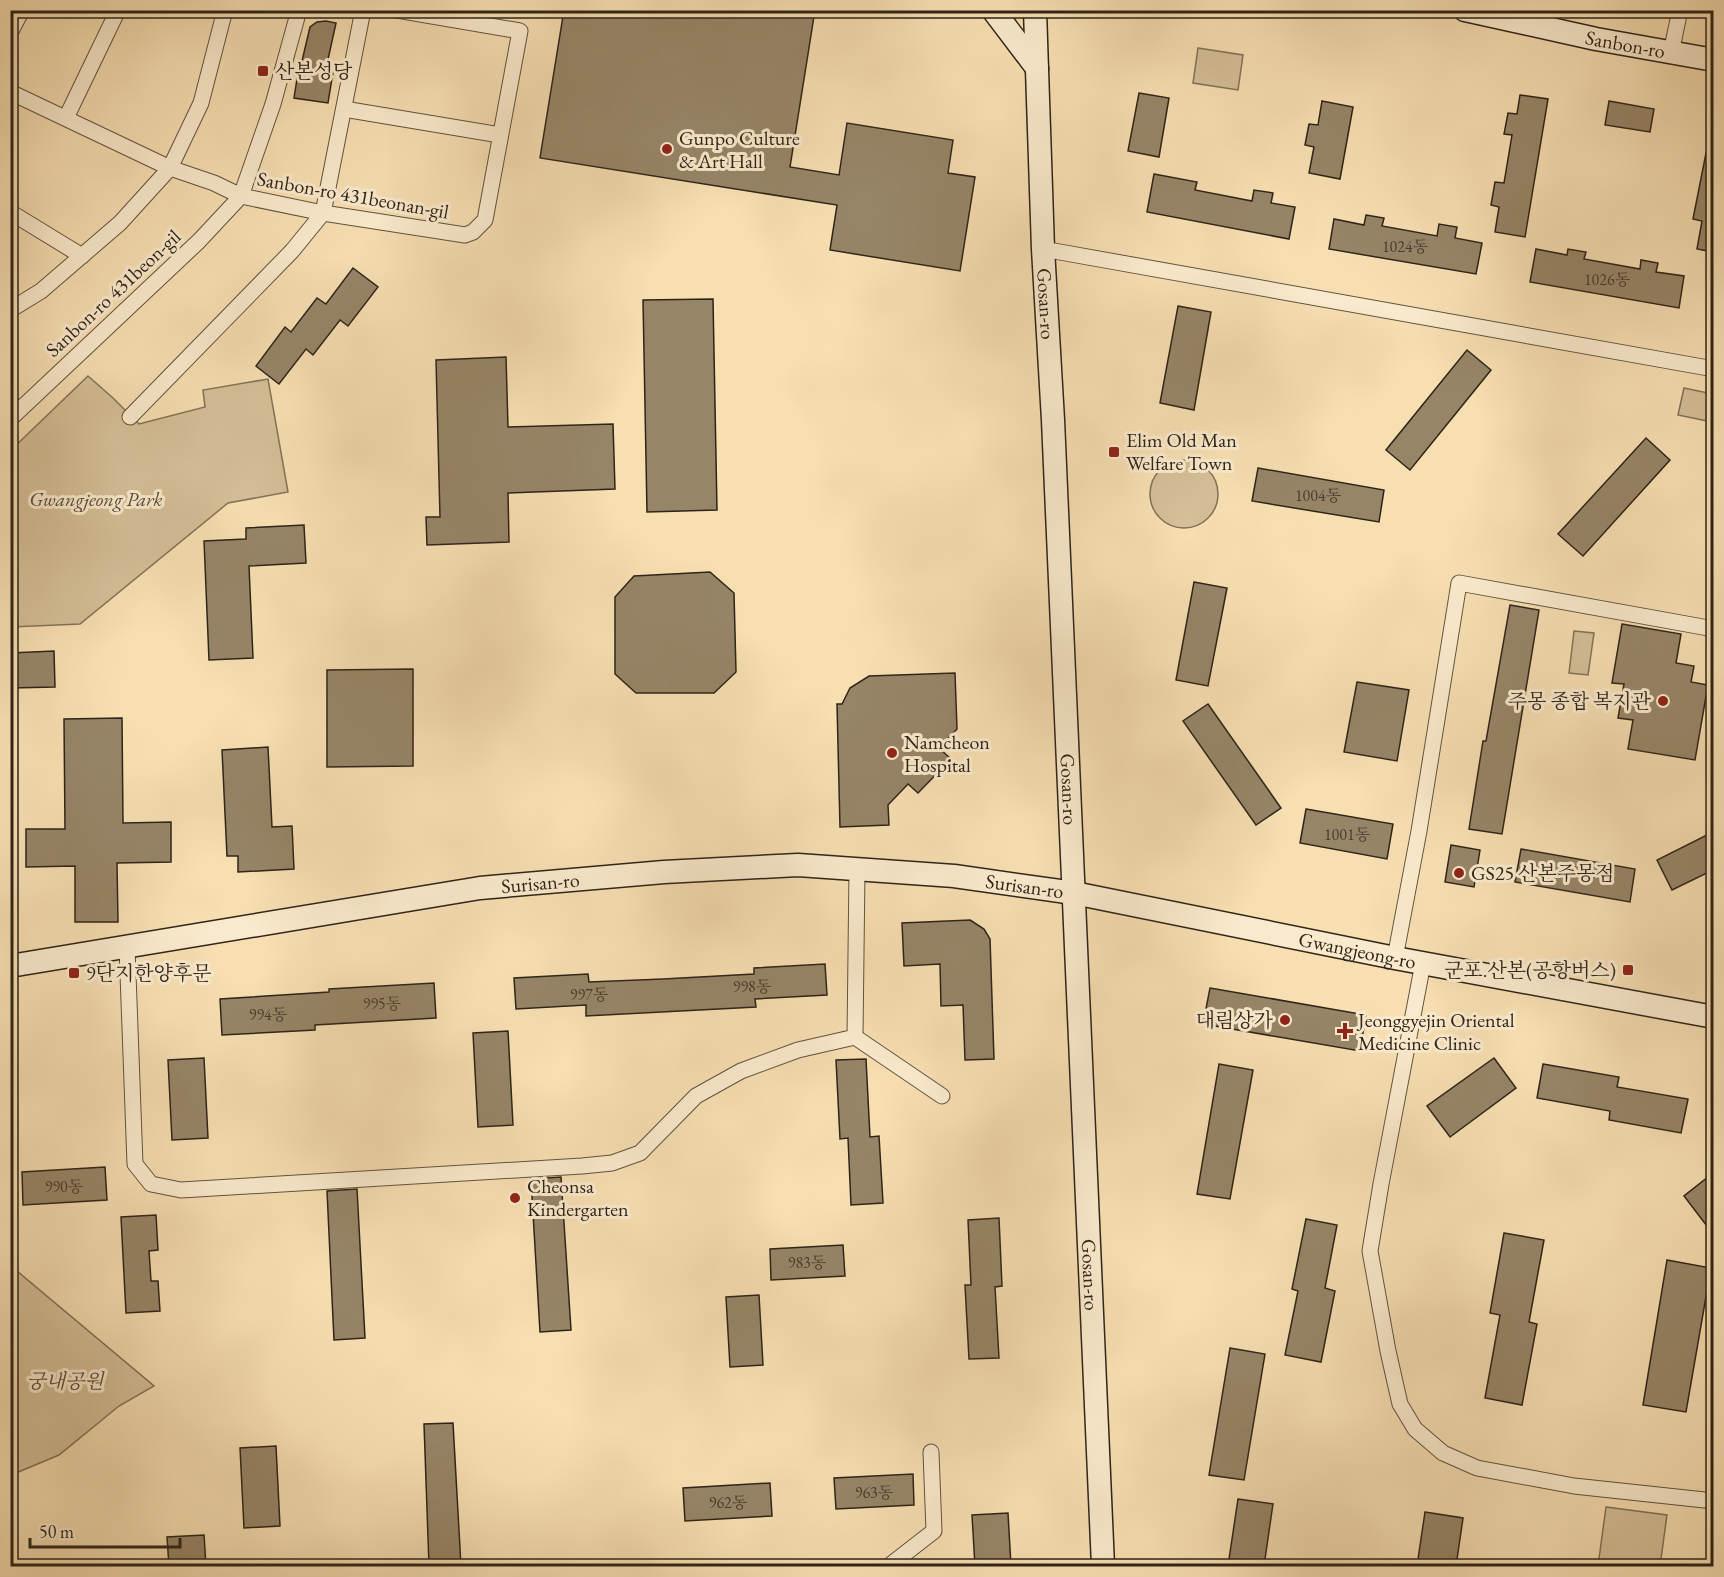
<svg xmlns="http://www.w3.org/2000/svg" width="1724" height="1577" font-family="'EB Garamond','Noto Serif KR',serif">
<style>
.green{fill:#d5bf98;stroke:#827258;stroke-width:1.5}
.building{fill:#978568;stroke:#2e2418;stroke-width:1.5}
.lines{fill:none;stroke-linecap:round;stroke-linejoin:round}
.street-casing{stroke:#60533e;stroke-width:17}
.secondary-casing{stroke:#2e2418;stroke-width:25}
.street{stroke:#faeacd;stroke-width:15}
.secondary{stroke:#faeacd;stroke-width:22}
.poi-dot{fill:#8f2418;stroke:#faeacd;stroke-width:2}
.labels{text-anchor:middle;stroke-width:6;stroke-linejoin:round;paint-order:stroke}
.number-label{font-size:16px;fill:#483c2c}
.street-label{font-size:20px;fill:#2e2418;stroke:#faeacd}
.poi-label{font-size:20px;fill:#2e2418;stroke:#faeacd;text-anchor:start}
.park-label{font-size:20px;font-style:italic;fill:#584b38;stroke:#faeacd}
</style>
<rect width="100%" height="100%" fill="#f7dfb2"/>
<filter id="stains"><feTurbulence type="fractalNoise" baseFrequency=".00333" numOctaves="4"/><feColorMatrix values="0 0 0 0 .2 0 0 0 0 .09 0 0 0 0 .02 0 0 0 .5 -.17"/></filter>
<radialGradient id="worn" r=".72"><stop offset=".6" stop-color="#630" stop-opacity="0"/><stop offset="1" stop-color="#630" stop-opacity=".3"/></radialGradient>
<!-- green -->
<g class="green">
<path d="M 1198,48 L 1243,55 L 1238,90 L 1193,83 Z"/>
<path d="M 88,376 L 113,398 L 139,424 L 205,407 L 203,390 L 268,379 L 288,492 L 228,503 L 80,624 L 11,627 L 10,451 Z"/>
<path d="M 1684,388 L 1713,394 L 1712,422 L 1678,415 Z"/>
<circle cx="1184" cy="494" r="34"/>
<path d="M 1574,631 L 1594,633 L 1588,675 L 1569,673 Z"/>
<path d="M 11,1266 L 154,1386 L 119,1406 L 59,1455 L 11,1475 Z"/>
<path d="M 1606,1507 L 1667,1515 L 1660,1566 L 1598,1566 Z"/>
</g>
<!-- building -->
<g class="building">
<path d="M 564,10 L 815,10 L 790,167 L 839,175 L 847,123 L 953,140 L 948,173 L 975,177 L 960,271 L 830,250 L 837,205 L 540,158 Z"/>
<path d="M 326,21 L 336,23 L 327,64 L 334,66 L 328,103 L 294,98 L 300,60 L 302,61 L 310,27 L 317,22 Z"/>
<path d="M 1139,93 L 1169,98 L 1159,157 L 1128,151 Z"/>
<path d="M 1520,95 L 1548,99 L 1525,237 L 1495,232 L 1499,207 L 1491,205 L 1495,182 L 1504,183 L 1512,135 L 1504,134 L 1508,113 L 1517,114 Z"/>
<path d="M 1322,101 L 1353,107 L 1340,179 L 1309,173 L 1314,147 L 1305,145 L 1309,124 L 1318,125 Z"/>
<path d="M 1609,101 L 1654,109 L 1650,132 L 1605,125 Z"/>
<path d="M 1706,153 L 1713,154 L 1713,252 L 1697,249 L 1702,221 L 1693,219 Z"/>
<path d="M 1154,174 L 1197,182 L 1195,190 L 1252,201 L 1254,190 L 1273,193 L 1271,203 L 1295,207 L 1289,239 L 1147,212 Z"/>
<path d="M 1366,215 L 1384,218 L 1382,226 L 1437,236 L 1439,224 L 1457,227 L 1455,238 L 1482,243 L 1476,274 L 1329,249 L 1334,219 L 1364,225 Z"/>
<path d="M 1536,249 L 1567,255 L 1568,249 L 1586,252 L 1584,259 L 1640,269 L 1641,260 L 1658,263 L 1656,272 L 1684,276 L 1679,308 L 1530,282 Z"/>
<path d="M 353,268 L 378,287 L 348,326 L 340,320 L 313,355 L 306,349 L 279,384 L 256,366 L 285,327 L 291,332 L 317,298 L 326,304 Z"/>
<path d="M 713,299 L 717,510 L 647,512 L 643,300 Z"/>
<path d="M 1178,306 L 1211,312 L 1194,410 L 1160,403 Z"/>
<path d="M 1467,350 L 1491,370 L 1410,470 L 1386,450 Z"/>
<path d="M 506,357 L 508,427 L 613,424 L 615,489 L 508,493 L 509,542 L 427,545 L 426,517 L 440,517 L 436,360 Z"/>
<path d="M 1646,438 L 1670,460 L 1583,556 L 1558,534 Z"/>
<path d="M 1258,468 L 1384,490 L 1379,522 L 1252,501 Z"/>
<path d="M 304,525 L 306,563 L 249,566 L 253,658 L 209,660 L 204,541 L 246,539 L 246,528 Z"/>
<path d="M 710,572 L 734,593 L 736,672 L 714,693 L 636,693 L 615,674 L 615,597 L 634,576 Z"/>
<path d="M 1194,582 L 1227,588 L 1208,686 L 1176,680 Z"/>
<path d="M 1510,605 L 1539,610 L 1502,834 L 1469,829 L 1483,741 L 1486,741 Z"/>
<path d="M 1622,624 L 1681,634 L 1676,663 L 1694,666 L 1691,682 L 1708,685 L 1695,760 L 1628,749 L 1633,720 L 1618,718 L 1624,684 L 1612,683 Z"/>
<path d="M 54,651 L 55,687 L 10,688 L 10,653 Z"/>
<path d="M 413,669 L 413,766 L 327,767 L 327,670 Z"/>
<path d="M 955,673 L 957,729 L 939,748 L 951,759 L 918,793 L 908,784 L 888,805 L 889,825 L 840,827 L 837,704 L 842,704 L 850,688 L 869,676 Z"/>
<path d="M 1357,682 L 1409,690 L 1397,761 L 1344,752 Z"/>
<path d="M 1208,704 L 1281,808 L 1256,825 L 1183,721 Z"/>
<path d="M 122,718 L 123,823 L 171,822 L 171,862 L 117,863 L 118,922 L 75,922 L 75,866 L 26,867 L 26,829 L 65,829 L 64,719 Z"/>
<path d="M 268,747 L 272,827 L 292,826 L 294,869 L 238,872 L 238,856 L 227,856 L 222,750 Z"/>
<path d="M 1306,809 L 1393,824 L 1387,859 L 1300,843 Z"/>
<path d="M 1713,832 L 1713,870 L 1672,890 L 1657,860 Z"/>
<path d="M 1451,845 L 1480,850 L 1474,887 L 1445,882 Z"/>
<path d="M 1521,849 L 1635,869 L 1630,902 L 1515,882 Z"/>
<path d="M 970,920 L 984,929 L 990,939 L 994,1059 L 965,1060 L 963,1005 L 941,1006 L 940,964 L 904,966 L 902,923 Z"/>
<path d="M 825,964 L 827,995 L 755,999 L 756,1007 L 586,1016 L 586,1005 L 516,1009 L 514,978 L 588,974 L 589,982 L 663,979 L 754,974 L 754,968 Z"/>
<path d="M 434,983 L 436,1018 L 315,1025 L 315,1030 L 222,1035 L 220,999 L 329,992 L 329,989 Z"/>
<path d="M 1210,988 L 1366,1015 L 1360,1051 L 1203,1024 Z"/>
<path d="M 508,1031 L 513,1125 L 478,1127 L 473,1033 Z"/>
<path d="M 204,1058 L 208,1138 L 172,1140 L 168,1060 Z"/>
<path d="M 1494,1058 L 1516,1088 L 1450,1137 L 1427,1106 Z"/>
<path d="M 866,1059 L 870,1137 L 879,1136 L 883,1203 L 851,1205 L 848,1138 L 840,1139 L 836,1060 Z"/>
<path d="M 1219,1064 L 1253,1070 L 1230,1199 L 1197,1194 Z"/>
<path d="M 1543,1064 L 1619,1077 L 1617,1087 L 1688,1099 L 1681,1133 L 1609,1120 L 1610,1111 L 1537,1098 Z"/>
<path d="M 105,1167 L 107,1200 L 23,1205 L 22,1172 Z"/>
<path d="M 1713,1173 L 1713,1234 L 1684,1196 Z"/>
<path d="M 561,1177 L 571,1330 L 540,1332 L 531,1179 Z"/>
<path d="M 357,1189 L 365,1338 L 334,1340 L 327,1191 Z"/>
<path d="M 156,1215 L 158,1250 L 149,1251 L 151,1281 L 158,1281 L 160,1311 L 126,1313 L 121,1217 Z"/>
<path d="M 999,1218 L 1002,1286 L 995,1287 L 999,1358 L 969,1359 L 965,1285 L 971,1285 L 968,1220 Z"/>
<path d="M 1306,1219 L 1337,1225 L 1325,1288 L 1335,1291 L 1321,1362 L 1285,1355 L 1298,1291 L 1292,1289 Z"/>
<path d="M 1504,1233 L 1544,1240 L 1529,1322 L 1537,1324 L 1522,1405 L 1485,1398 L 1500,1315 L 1490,1313 Z"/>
<path d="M 843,1245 L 845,1276 L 771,1280 L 770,1249 Z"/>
<path d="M 1667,1260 L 1711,1268 L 1686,1412 L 1643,1405 Z"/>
<path d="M 759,1295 L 763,1365 L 730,1367 L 726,1297 Z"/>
<path d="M 1230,1348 L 1265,1354 L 1244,1480 L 1209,1475 Z"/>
<path d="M 453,1423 L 461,1566 L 429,1566 L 424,1424 Z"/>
<path d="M 276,1446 L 280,1526 L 244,1528 L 240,1448 Z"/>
<path d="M 913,1474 L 914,1505 L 836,1509 L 834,1478 Z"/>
<path d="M 770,1483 L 772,1516 L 685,1521 L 683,1488 Z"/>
<path d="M 1238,1499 L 1273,1504 L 1264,1566 L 1228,1566 Z"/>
<path d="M 1425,1512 L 1463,1518 L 1456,1566 L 1417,1566 Z"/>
<path d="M 1008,1513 L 1011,1566 L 975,1566 L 972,1515 Z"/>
<path d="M 204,1535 L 206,1566 L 169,1566 L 167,1537 Z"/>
</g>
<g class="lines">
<!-- street casing -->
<g class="street-casing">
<g id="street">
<path d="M 10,33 L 22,10"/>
<path d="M 1671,53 L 1680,10"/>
<path d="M 10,92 L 170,168 L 214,183 L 241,196 L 323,213 L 465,235 L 473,232 L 485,220 L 520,31 L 397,10"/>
<path d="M 344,109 L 500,135"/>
<path d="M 66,118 L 118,10"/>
<path d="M 10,212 L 82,256"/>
<path d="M 1043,249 L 1714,369"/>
<path d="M 10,310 L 41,291 L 120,223 L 170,168 L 201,103 L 225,10"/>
<path d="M 130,417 L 292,251 L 323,213 L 363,10"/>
<path d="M 10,419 L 199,241 L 241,196 L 273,104 L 299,10"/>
<path d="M 127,947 L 135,1164 L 151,1184 L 181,1190 L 582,1166 L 612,1163 L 640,1153 L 696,1096 L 741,1071 L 798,1050 L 855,1037 L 857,870"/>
<path d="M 1395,958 L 1419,831 L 1459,583 L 1714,629"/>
<path d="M 1423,963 L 1381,1184 L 1370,1251 L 1388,1351 L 1400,1404 L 1415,1429 L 1443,1453 L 1477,1468 L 1574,1486 L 1714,1501"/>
<path d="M 855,1037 L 942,1096"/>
<path d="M 889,1566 L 934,1531 L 931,1452"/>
</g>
</g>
<!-- secondary casing -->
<g class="secondary-casing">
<g id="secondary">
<path d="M 993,10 L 1037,68"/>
<path id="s1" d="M 1035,10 L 1043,249 L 1053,420 L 1103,1566"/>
<path id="s2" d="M 1465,10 L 1596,39 L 1714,60"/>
<path id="s3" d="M 10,966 L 480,888 L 664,872 L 798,865 L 954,876 L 1074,893 L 1395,958 L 1714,1017"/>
</g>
</g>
<!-- street -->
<use href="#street" class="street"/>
<!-- secondary -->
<use href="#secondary" class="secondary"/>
</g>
<!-- markers -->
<g class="poi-dot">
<rect x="257" y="65" width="12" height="12" rx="3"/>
<circle cx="667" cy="149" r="6"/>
<rect x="1108" y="446" width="12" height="12" rx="3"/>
<circle cx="1663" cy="701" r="6"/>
<circle cx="892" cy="753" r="6"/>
<circle cx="1459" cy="873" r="6"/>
<rect x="1622" y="964" width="12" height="12" rx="3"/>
<rect x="68" y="967" width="12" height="12" rx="3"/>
<circle cx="1285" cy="1020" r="6"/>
<path d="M1342 1022h6v6h6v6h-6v6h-6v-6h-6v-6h6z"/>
<circle cx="515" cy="1198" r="6"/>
</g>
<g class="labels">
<!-- number labels -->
<g class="number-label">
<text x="1405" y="252">1024동</text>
<text x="1607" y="285">1026동</text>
<text x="1318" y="501">1004동</text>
<text x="1347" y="840">1001동</text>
<text x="752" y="992">998동</text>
<text x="589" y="1000">997동</text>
<text x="382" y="1009">995동</text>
<text x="268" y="1020">994동</text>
<text x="64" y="1192">990동</text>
<text x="807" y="1268">983동</text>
<text x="874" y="1498">963동</text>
<text x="728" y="1508">962동</text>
</g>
<!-- street labels -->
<g class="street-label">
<text dy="7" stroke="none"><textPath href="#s2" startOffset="164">Sanbon-ro</textPath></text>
<text transform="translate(353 195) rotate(10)" y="7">Sanbon-ro 431beonan-gil</text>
<text transform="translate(113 293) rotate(-43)" y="7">Sanbon-ro 431beon-gil</text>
<text dy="7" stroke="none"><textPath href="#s1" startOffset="294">Gosan-ro</textPath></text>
<text dy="7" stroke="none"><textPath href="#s1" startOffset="780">Gosan-ro</textPath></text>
<text dy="7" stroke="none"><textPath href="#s3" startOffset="537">Surisan-ro</textPath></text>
<text dy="7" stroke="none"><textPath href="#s3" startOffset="1023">Surisan-ro</textPath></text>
<text dy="7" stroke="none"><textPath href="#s3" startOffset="1362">Gwangjeong-ro</textPath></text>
<text dy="7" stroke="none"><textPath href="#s1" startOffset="1266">Gosan-ro</textPath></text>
</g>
<!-- poi labels -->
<g class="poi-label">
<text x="275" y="78">산본성당</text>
<text x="679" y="145">Gunpo Culture<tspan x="679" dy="23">&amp; Art Hall</tspan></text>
<text x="1126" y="447">Elim Old Man<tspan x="1126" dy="23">Welfare Town</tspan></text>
<text x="1651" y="708" text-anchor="end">주몽 종합 복지관</text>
<text x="904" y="749">Namcheon<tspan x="904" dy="23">Hospital</tspan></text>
<text x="1471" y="880">GS25 산본주몽점</text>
<text x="1616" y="977" text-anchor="end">군포.산본(공항버스)</text>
<text x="86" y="980">9단지한양후문</text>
<text x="1273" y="1027" text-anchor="end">대림상가</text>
<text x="1358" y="1027">Jeonggyejin Oriental<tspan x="1358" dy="23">Medicine Clinic</tspan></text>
<text x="527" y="1193">Cheonsa<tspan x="527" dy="23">Kindergarten</tspan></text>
</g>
<!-- park labels -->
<g class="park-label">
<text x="96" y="506">Gwangjeong Park</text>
<text x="65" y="1388">궁내공원</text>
</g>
</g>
<!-- margin -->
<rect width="1724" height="1577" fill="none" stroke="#f7dfb2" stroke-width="36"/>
<rect x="12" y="12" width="1700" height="1553" fill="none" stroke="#2e2418" stroke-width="3"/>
<rect x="18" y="18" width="1688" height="1541" fill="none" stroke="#2e2418" stroke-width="1.5"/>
<!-- scale -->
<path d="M30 1538v9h150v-9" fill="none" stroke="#2e2418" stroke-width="3"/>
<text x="39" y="1538" font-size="18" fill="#2e2418" stroke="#faeacd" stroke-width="4.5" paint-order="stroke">50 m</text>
<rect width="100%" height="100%" filter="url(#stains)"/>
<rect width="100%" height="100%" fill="url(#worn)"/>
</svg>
